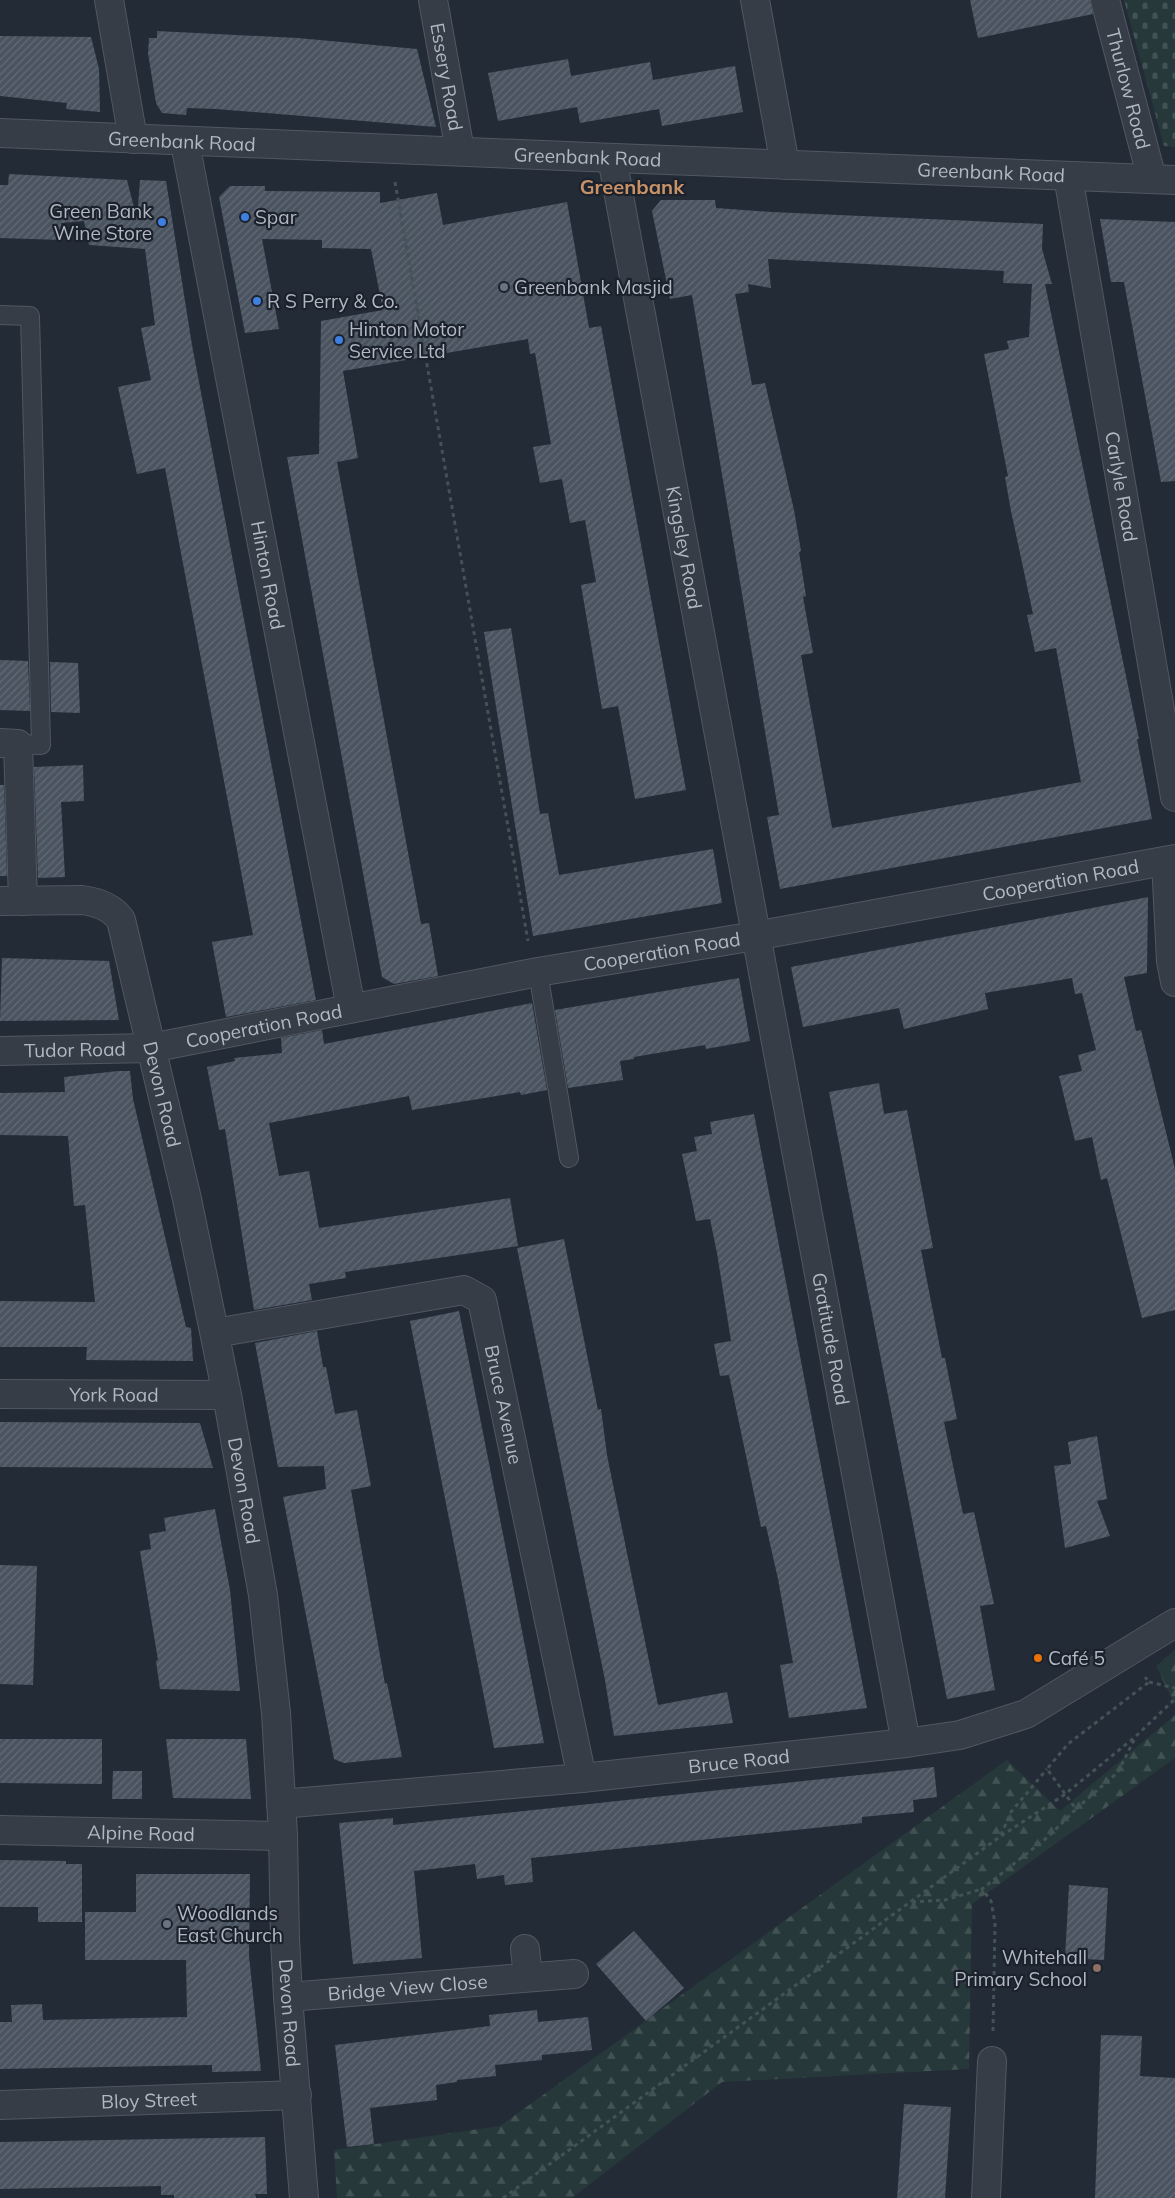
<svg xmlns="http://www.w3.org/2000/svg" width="1175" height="2198" font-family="Mulish,sans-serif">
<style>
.forest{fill:url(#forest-firs)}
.cemetery{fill:url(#cemetery-stones)}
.building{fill:url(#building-hatch);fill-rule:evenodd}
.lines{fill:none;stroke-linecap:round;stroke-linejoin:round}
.lane-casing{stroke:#515862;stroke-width:20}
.street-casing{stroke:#515862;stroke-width:30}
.path{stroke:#435355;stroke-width:3;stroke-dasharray:4 4;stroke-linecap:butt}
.lane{stroke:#373d47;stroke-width:18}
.street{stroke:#373d47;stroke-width:28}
.shop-dot{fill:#3f7fe0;stroke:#1c222c;stroke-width:2}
.worship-dot{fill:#6b7280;stroke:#1c222c;stroke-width:2}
.food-dot{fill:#e8710a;stroke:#1c222c;stroke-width:2}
.education-dot{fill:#8d6e63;stroke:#1c222c;stroke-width:2}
.labels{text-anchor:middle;stroke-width:4.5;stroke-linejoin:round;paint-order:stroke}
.street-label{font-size:19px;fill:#b1b8c4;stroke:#1c222c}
.poi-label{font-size:19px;fill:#b1b8c4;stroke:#1c222c;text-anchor:start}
.neighbourhood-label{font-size:20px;font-weight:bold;fill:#c89268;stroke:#1c222c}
</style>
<defs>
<pattern id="forest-firs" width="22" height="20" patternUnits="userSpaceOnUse" patternTransform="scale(1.25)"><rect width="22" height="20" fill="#263839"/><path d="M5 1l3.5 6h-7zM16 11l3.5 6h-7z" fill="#435354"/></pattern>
<pattern id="cemetery-stones" width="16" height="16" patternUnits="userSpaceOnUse" patternTransform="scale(1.25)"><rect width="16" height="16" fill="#263839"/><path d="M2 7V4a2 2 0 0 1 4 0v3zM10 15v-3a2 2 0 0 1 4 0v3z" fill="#435354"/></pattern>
<pattern id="building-hatch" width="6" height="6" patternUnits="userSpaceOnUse" patternTransform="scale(1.25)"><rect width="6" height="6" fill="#4a5360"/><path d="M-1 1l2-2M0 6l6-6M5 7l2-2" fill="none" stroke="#626a75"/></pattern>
</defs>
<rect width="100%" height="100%" fill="#232b37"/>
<!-- forest -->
<g class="forest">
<path d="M 1175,1650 L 1175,1705 L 1156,1666 Z"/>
<path d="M 1175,1715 L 1175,1758 L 972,1904 L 969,2069 L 722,2082 L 572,2198 L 337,2198 L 334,2150 L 500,2126 L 1007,1760 L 1060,1811 Z"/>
</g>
<!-- cemetery -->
<path class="cemetery" d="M 1124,0 L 1175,0 L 1175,147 L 1164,146 Z"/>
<!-- building -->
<g class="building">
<path d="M 970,0 L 1090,0 L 1093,14 L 978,38 Z"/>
<path d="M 157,31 L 298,38 L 417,49 L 436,127 L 216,109 L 187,108 L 186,115 L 162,113 L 156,103 L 148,53 L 149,38 L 157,38 Z"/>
<path d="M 0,36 L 91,37 L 99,69 L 100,112 L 66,109 L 67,103 L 0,96 Z"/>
<path d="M 568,59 L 571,76 L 650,62 L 653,80 L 735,66 L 743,112 L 662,126 L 659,109 L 580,123 L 577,107 L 498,121 L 488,73 Z"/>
<path d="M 9,174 L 127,180 L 137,219 L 140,180 L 166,181 L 192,345 L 316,1000 L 226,1017 L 212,942 L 253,935 L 165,468 L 137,474 L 118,387 L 151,380 L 141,328 L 155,325 L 145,249 L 89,245 L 84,221 L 61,223 L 62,240 L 0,238 L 0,185 L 8,185 Z"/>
<path d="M 230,186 L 265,186 L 265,191 L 380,192 L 380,203 L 437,193 L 443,225 L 567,202 L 589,328 L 601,326 L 686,790 L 635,799 L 618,706 L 602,709 L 581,585 L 596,582 L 585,520 L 570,523 L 562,479 L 540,483 L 533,447 L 551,444 L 535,353 L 530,354 L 528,339 L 343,371 L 358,458 L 337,462 L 421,924 L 429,923 L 438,976 L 394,984 L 382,977 L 287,457 L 319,454 L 321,321 L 383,310 L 371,249 L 322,248 L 322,240 L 262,239 L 279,329 L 245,333 L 219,197 Z"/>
<path d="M 661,200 L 715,200 L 716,208 L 772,212 L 1043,224 L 1042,249 L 1052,284 L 1045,284 L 1139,739 L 1137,739 L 1152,819 L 780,889 L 767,817 L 779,815 L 692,295 L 670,299 L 652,211 ZM 768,259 L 1004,271 L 1003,283 L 1032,284 L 1029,337 L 1007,341 L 1009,349 L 984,354 L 1008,476 L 1005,477 L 1011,511 L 1033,614 L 1027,615 L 1035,652 L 1056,648 L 1081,782 L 832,828 L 801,655 L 813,653 L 803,597 L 806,596 L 799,552 L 801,551 L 794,510 L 765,383 L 752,385 L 735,294 L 749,292 L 748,284 L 771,288 Z"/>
<path d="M 1100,219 L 1175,222 L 1175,481 L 1161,482 L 1124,282 L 1111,282 Z"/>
<path d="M 511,628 L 540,814 L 548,813 L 559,875 L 713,849 L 722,903 L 533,936 L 484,632 Z"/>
<path d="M 0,660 L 28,661 L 30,711 L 0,710 Z"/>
<path d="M 50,662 L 78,663 L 80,713 L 51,712 Z"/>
<path d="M 83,765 L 84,801 L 61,802 L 65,877 L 38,878 L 34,767 Z"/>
<path d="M 0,785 L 4,785 L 7,876 L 0,876 Z"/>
<path d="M 1148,897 L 1147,973 L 1124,977 L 1136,1031 L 1141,1030 L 1175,1169 L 1175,1310 L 1142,1318 L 1107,1178 L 1101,1180 L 1092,1137 L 1075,1141 L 1059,1076 L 1082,1071 L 1078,1055 L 1096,1050 L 1082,993 L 1075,994 L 1072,978 L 985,993 L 988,1009 L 904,1029 L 899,1008 L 803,1027 L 791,967 Z"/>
<path d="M 2,958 L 109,961 L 119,1020 L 0,1021 Z"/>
<path d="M 739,978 L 750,1041 L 706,1049 L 705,1045 L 634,1057 L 634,1059 L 620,1061 L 623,1080 L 568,1088 L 555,1010 Z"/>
<path d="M 532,1003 L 547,1090 L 521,1095 L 520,1092 L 412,1110 L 409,1096 L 269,1123 L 279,1176 L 309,1171 L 319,1228 L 510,1198 L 518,1246 L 345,1272 L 346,1278 L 309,1284 L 312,1300 L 254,1310 L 225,1129 L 219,1130 L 207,1067 L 235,1061 L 234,1058 L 282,1053 L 281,1038 L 322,1030 L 324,1044 Z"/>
<path d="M 118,1071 L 130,1071 L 133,1099 L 186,1327 L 191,1328 L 193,1361 L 86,1360 L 87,1347 L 0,1347 L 0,1301 L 95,1302 L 85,1205 L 74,1206 L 68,1136 L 0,1135 L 0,1093 L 65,1092 L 64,1077 Z"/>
<path d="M 879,1083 L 884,1114 L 907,1110 L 933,1248 L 921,1250 L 942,1358 L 945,1358 L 957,1419 L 944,1422 L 963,1514 L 974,1512 L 994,1604 L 980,1606 L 995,1690 L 947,1699 L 829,1092 Z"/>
<path d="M 754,1114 L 867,1708 L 789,1718 L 780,1665 L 793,1663 L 778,1579 L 766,1526 L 761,1527 L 729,1375 L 720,1376 L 714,1344 L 731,1341 L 717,1253 L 710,1219 L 696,1221 L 682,1154 L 697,1151 L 694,1137 L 712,1134 L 710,1122 Z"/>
<path d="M 564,1239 L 598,1410 L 601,1409 L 607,1455 L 658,1705 L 727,1692 L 733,1723 L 614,1736 L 605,1680 L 517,1248 Z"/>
<path d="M 459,1311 L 512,1580 L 544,1743 L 494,1748 L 479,1671 L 410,1321 Z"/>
<path d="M 317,1331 L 323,1367 L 326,1367 L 335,1414 L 357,1410 L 371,1486 L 351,1490 L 385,1684 L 387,1683 L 402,1757 L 344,1763 L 334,1759 L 283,1497 L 326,1489 L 324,1466 L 278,1467 L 255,1343 Z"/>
<path d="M 0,1422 L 200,1423 L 213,1468 L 0,1467 Z"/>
<path d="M 1097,1436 L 1107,1499 L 1097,1501 L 1110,1536 L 1065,1548 L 1054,1466 L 1071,1464 L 1068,1442 Z"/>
<path d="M 215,1509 L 230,1590 L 240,1691 L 160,1689 L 156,1661 L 158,1660 L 140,1551 L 151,1549 L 149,1534 L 166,1531 L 164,1518 Z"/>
<path d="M 0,1565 L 37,1566 L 33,1685 L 0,1684 Z"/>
<path d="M 0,1739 L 102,1739 L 102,1784 L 0,1783 Z"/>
<path d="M 166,1739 L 246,1739 L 251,1799 L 173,1798 Z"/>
<path d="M 934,1767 L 937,1797 L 913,1800 L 914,1812 L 862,1817 L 862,1823 L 531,1858 L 533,1882 L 505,1885 L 504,1875 L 477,1879 L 475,1864 L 414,1871 L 422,1958 L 353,1964 L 339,1823 L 393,1818 L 393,1825 Z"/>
<path d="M 113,1771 L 142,1771 L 142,1799 L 112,1799 Z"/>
<path d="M 0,1860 L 66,1861 L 66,1864 L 82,1864 L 82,1922 L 38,1922 L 38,1907 L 0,1907 Z"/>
<path d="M 136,1874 L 250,1874 L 249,1956 L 261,2071 L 212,2072 L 212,2065 L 0,2069 L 0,2022 L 12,2022 L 11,2005 L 42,2004 L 43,2020 L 187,2017 L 186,1960 L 85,1960 L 85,1912 L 136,1912 Z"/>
<path d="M 1069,1885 L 1108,1888 L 1104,1960 L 1065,1958 Z"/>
<path d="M 634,1931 L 684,1988 L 646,2021 L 596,1964 Z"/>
<path d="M 537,2010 L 538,2022 L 588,2017 L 592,2050 L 542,2055 L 542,2060 L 495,2065 L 496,2076 L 457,2080 L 457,2082 L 436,2085 L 437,2100 L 370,2108 L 374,2144 L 347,2147 L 335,2045 L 490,2026 L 489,2015 Z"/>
<path d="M 1101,2035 L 1142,2036 L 1140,2076 L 1175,2078 L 1175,2198 L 1095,2198 Z"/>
<path d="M 904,2104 L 951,2107 L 945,2198 L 897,2198 Z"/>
<path d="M 265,2137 L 267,2194 L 255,2194 L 256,2198 L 174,2198 L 174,2195 L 161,2195 L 161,2186 L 0,2189 L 0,2142 Z"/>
</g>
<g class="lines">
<!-- lane casing -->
<g class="lane-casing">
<g id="lane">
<path d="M 0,315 L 30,316 L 41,745 L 18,744"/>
<path d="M 538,972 L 569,1158"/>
</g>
</g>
<!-- street casing -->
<g class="street-casing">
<g id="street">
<path d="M 109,0 L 133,139"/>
<path id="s1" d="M 433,0 L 460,151"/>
<path d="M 755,0 L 785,165"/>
<path id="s2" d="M 1105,0 L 1152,179"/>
<path id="s3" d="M 0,133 C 392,152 783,162 1175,180"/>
<path id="s4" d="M 185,143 L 351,1008"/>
<path id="s5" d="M 612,158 L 906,1743"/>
<path id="s6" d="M 1068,176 L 1175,797"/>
<path d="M 0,743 L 18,744 L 23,901"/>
<path d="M 1166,861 L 1171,961 L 1175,982"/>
<path id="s7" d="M 0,901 L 82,900 C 97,902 112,907 121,920 L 187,1199 L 227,1395 L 263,1595 L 276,1713 L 283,1836 L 285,1939 L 288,1997 L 304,2198"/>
<path id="s8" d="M 0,1051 L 151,1048 L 538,972 L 755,936 L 1175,859"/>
<path id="s9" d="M 215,1333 L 464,1290 L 482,1300 L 582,1778"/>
<path id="s10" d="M 0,1394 L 227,1395"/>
<path id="s11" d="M 281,1804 L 582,1778 L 906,1743 L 960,1735 L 1026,1714 L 1175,1623"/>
<path id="s12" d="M 0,1830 L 283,1836"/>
<path d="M 525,1949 L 528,1977"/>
<path id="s13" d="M 288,1997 L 574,1974"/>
<path id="s14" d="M 0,2105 L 297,2095"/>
<path d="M 986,2198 L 992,2061"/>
</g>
</g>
<!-- path -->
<g class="path">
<path d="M 395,182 L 528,941"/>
<path d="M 1149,1682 L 1175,1688"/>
<path d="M 1076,1809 L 1118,1772 L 1134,1740"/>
<path d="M 1001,1835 L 1011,1812 L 1047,1769"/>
<path d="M 912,1902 L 945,1900 L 982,1889"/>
<path d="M 993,2031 L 995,1923 L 991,1901 L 982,1889 L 1049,1836 L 1076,1809 L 1047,1769 L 1068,1744 L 1149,1682 L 1145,1677"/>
<path d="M 503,2198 L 1001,1836 L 1064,1795 L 1135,1737 L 1175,1699"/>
</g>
<!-- lane -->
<use href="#lane" class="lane"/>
<!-- street -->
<use href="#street" class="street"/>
</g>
<!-- markers -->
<g class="shop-dot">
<circle cx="245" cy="217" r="5"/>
<circle cx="162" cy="222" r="5"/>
<circle cx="257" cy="301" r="5"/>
<circle cx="339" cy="340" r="5"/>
</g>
<g class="worship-dot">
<circle cx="504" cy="287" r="5"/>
<circle cx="167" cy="1924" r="5"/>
</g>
<circle class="food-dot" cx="1038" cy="1658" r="5"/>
<circle class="education-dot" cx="1097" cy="1968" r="5"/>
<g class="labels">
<!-- street labels -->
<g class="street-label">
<text dy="7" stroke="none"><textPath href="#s1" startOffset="78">Essery Road</textPath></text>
<text dy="7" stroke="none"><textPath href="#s2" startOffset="92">Thurlow Road</textPath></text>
<text dy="7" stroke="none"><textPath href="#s3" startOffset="182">Greenbank Road</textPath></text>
<text dy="7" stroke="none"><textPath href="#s3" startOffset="588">Greenbank Road</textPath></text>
<text dy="7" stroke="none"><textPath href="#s3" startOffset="992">Greenbank Road</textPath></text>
<text dy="7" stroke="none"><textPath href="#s6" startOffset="315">Carlyle Road</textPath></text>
<text dy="7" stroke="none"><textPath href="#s5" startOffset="396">Kingsley Road</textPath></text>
<text dy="7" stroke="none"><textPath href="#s4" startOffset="440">Hinton Road</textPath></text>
<text dy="7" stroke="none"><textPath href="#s8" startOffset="1076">Cooperation Road</textPath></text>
<text dy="7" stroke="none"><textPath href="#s8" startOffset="671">Cooperation Road</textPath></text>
<text dy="7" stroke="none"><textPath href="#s8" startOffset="266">Cooperation Road</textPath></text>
<text dy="7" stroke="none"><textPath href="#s8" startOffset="75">Tudor Road</textPath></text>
<text dy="7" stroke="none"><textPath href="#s7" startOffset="306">Devon Road</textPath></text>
<text dy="7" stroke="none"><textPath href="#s5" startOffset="1201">Gratitude Road</textPath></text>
<text dy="7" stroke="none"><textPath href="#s10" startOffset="114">York Road</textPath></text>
<text dy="7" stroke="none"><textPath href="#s9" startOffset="380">Bruce Avenue</textPath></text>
<text dy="7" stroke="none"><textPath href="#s7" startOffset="711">Devon Road</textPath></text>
<text dy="7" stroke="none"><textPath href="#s11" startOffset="460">Bruce Road</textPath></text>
<text dy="7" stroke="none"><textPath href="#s12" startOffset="141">Alpine Road</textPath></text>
<text dy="7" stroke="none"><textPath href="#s13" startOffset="120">Bridge View Close</textPath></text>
<text dy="7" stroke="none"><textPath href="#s7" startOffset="1236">Devon Road</textPath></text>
<text dy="7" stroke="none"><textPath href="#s14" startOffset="149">Bloy Street</textPath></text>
</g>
<!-- poi labels -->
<g class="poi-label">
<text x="152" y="218" text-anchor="end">Green Bank<tspan x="152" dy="22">Wine Store</tspan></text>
<text x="255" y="224">Spar</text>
<text x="514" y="294">Greenbank Masjid</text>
<text x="267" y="308">R S Perry &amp; Co.</text>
<text x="349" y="336">Hinton Motor<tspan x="349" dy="22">Service Ltd</tspan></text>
<text x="1048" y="1665">Café 5</text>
<text x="177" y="1920">Woodlands<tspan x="177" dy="22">East Church</tspan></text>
<text x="1087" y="1964" text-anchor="end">Whitehall<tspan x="1087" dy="22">Primary School</tspan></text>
</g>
<!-- neighbourhood labels -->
<g class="neighbourhood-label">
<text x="632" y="194">Greenbank</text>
</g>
</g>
</svg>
